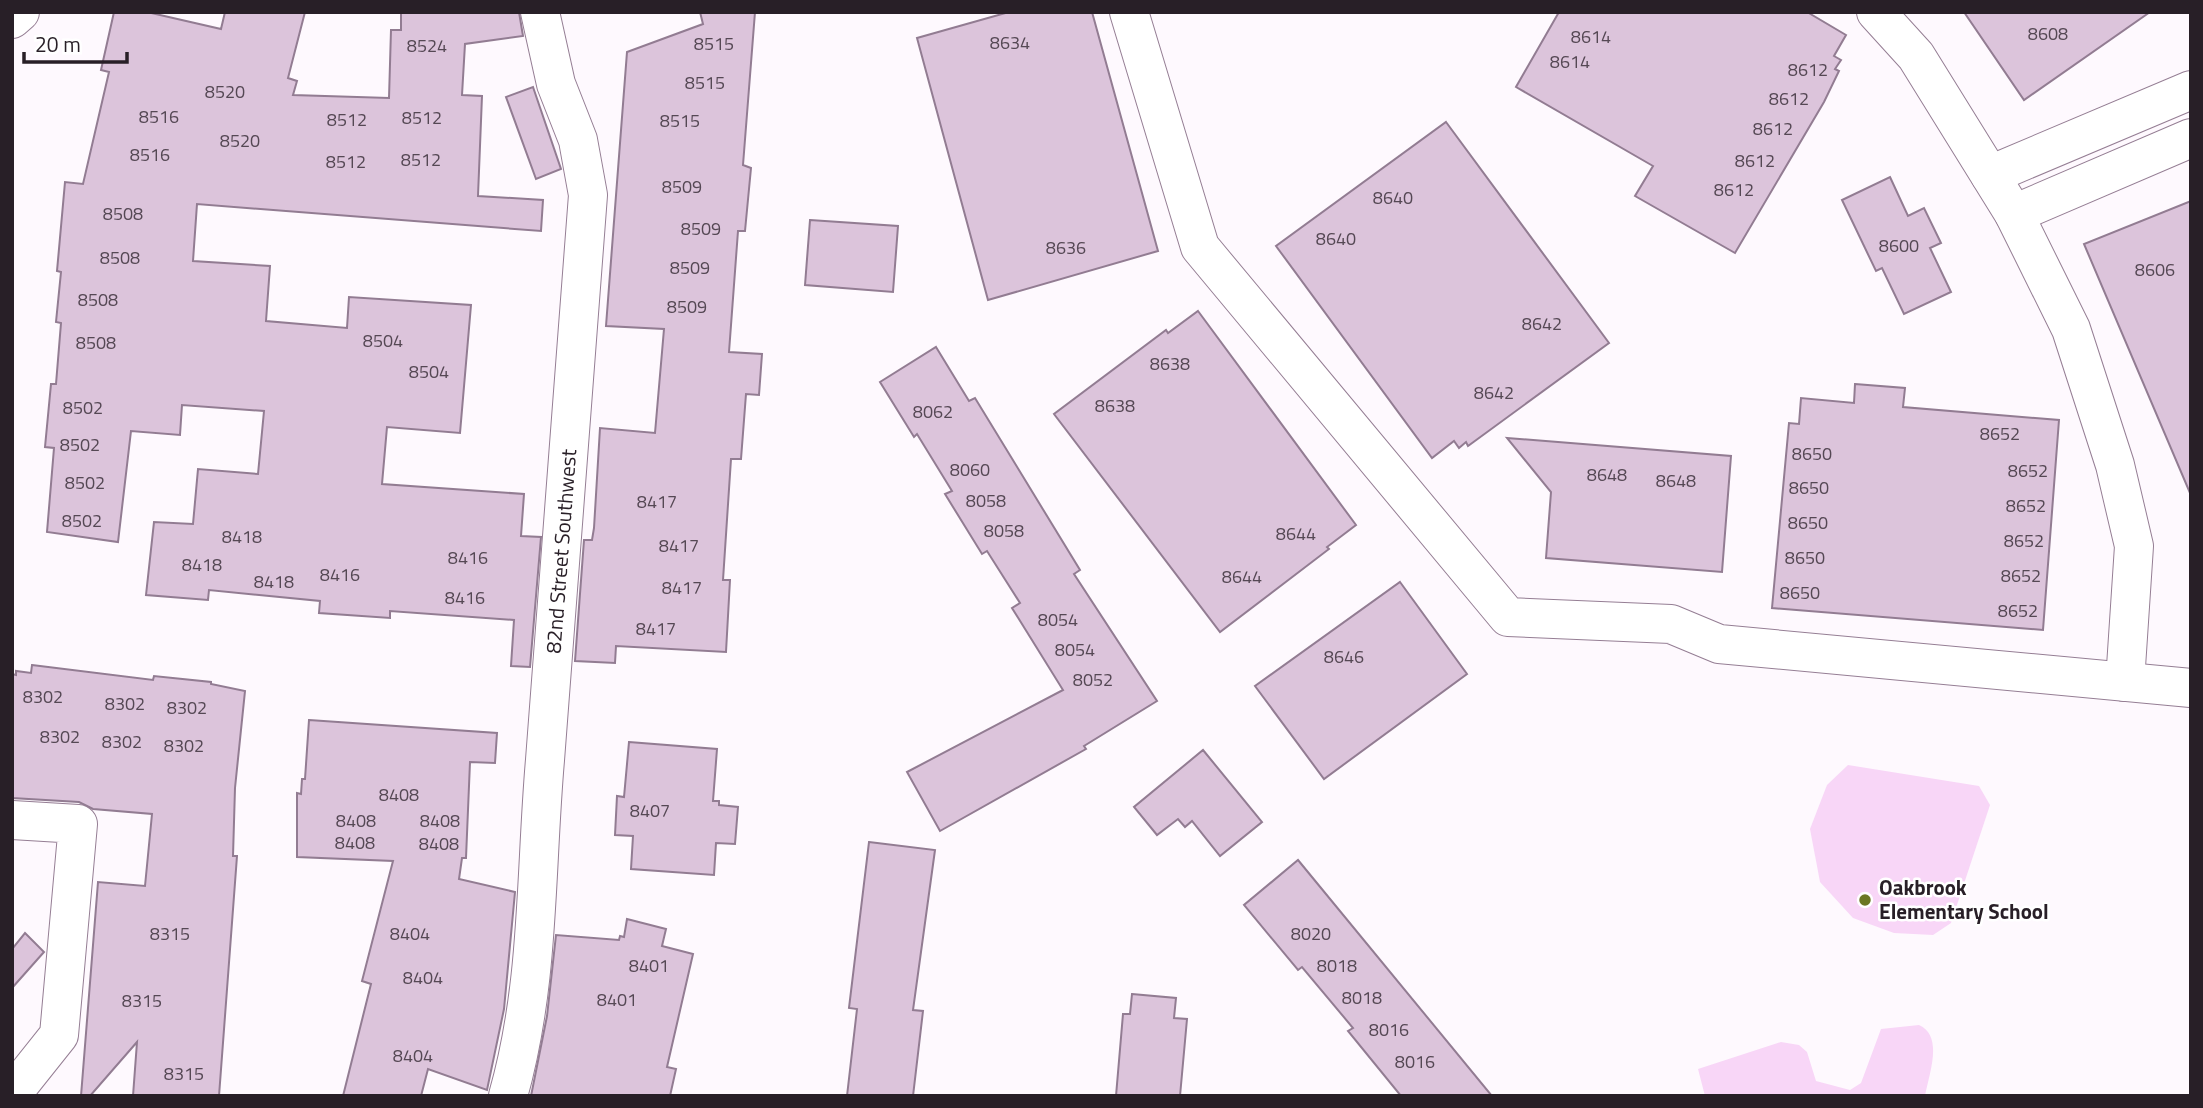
<svg xmlns="http://www.w3.org/2000/svg" width="2203" height="1108" font-family="'Titillium Web',sans-serif">
<style>
.green{fill:#f8d6f7}
.building{fill:#dcc4db;stroke:#927c92;stroke-width:2}
.lines{fill:none;stroke-linecap:round;stroke-linejoin:round}
.minor-casing{stroke:#957e94;stroke-width:40}
.minor{stroke:#fff;stroke-width:38}
.poi-dot{fill:#6b7723;stroke:#fff;stroke-width:2.5}
.labels{text-anchor:middle;stroke-width:5;stroke-linejoin:round;paint-order:stroke}
.number-label{font-size:18px;fill:#554854}
.street-label{font-size:21px;fill:#281f27;stroke:#fff}
.poi-label{font-size:21px;font-weight:bold;fill:#281f27;stroke:#fff;text-anchor:start}
</style>
<rect width="100%" height="100%" fill="#fef9fe"/>
<!-- green -->
<g class="green">
<path d="M 1848,765 L 1979,786 L 1990,805 L 1951,923 L 1933,935 L 1894,933 L 1853,918 L 1820,882 L 1810,829 L 1827,785 Z"/>
<path d="M 1919,1025 C 1944,1036 1929,1074 1925,1096 L 1705,1096 L 1698,1069 L 1781,1042 L 1799,1045 L 1807,1052 L 1816,1081 L 1850,1090 L 1861,1083 L 1881,1029 Z"/>
</g>
<!-- building -->
<g class="building">
<path d="M 114,12 L 147,12 L 221,29 L 225,12 L 305,12 L 288,78 L 297,81 L 293,95 L 389,98 L 391,30 L 401,30 L 401,12 L 519,12 L 523,36 L 465,44 L 462,95 L 482,96 L 478,196 L 543,200 L 541,231 L 197,204 L 193,261 L 270,266 L 266,321 L 347,328 L 349,297 L 471,305 L 460,433 L 387,427 L 382,484 L 524,494 L 521,536 L 541,537 L 530,667 L 511,666 L 514,620 L 390,611 L 390,618 L 319,613 L 320,601 L 209,590 L 208,600 L 146,595 L 154,522 L 193,524 L 198,469 L 258,474 L 264,411 L 182,405 L 180,435 L 131,431 L 118,542 L 47,532 L 54,448 L 45,447 L 51,384 L 56,384 L 61,323 L 56,322 L 61,272 L 57,271 L 65,182 L 83,184 L 109,72 L 101,70 Z"/>
<path d="M 700,12 L 755,12 L 743,165 L 751,168 L 745,231 L 738,231 L 729,352 L 762,354 L 759,395 L 746,394 L 741,459 L 731,459 L 723,580 L 730,580 L 726,652 L 616,646 L 615,663 L 575,661 L 584,540 L 592,540 L 594,528 L 600,428 L 655,433 L 664,329 L 606,326 L 627,52 L 703,24 Z"/>
<path d="M 1009,12 L 1092,12 L 1158,251 L 988,300 L 917,38 Z"/>
<path d="M 1559,12 L 1807,12 L 1846,35 L 1834,56 L 1841,60 L 1835,69 L 1839,71 L 1824,102 L 1735,253 L 1635,196 L 1653,166 L 1516,87 Z"/>
<path d="M 1964,12 L 2150,12 L 2024,100 Z"/>
<path d="M 533,87 L 561,169 L 536,179 L 506,97 Z"/>
<path d="M 1446,122 L 1609,343 L 1468,446 L 1466,442 L 1459,448 L 1454,441 L 1432,458 L 1276,246 Z"/>
<path d="M 1890,177 L 1908,216 L 1924,208 L 1941,243 L 1930,248 L 1951,292 L 1904,314 L 1882,268 L 1876,271 L 1842,200 Z"/>
<path d="M 2191,201 L 2191,493 L 2190,493 L 2084,244 Z"/>
<path d="M 810,220 L 898,226 L 893,292 L 805,285 Z"/>
<path d="M 1198,311 L 1356,525 L 1327,547 L 1329,549 L 1220,632 L 1054,414 L 1166,330 L 1168,333 Z"/>
<path d="M 936,347 L 969,401 L 975,398 L 1080,570 L 1074,574 L 1157,701 L 1084,746 L 1086,749 L 940,831 L 907,772 L 1063,690 L 1012,608 L 1020,603 L 987,551 L 982,554 L 945,494 L 952,491 L 917,434 L 914,437 L 880,382 Z"/>
<path d="M 1855,384 L 1905,388 L 1903,407 L 2059,420 L 2043,630 L 1772,608 L 1789,423 L 1799,424 L 1801,398 L 1854,403 Z"/>
<path d="M 1507,438 L 1731,456 L 1722,572 L 1546,558 L 1551,492 Z"/>
<path d="M 1400,582 L 1467,674 L 1324,779 L 1255,686 Z"/>
<path d="M 32,665 L 153,680 L 154,676 L 211,682 L 211,684 L 245,691 L 235,788 L 233,856 L 237,856 L 219,1096 L 133,1096 L 137,1042 L 90,1096 L 81,1096 L 98,882 L 145,886 L 152,814 L 93,809 L 79,802 L 12,798 L 12,674 L 16,675 L 16,671 L 31,673 Z"/>
<path d="M 309,720 L 497,733 L 495,763 L 470,762 L 466,858 L 462,858 L 459,879 L 515,892 L 504,1009 L 487,1090 L 428,1069 L 421,1096 L 343,1096 L 371,984 L 362,981 L 393,861 L 297,857 L 297,793 L 301,794 L 302,779 L 305,779 Z"/>
<path d="M 629,742 L 717,749 L 713,801 L 719,801 L 719,805 L 738,807 L 735,844 L 716,843 L 714,875 L 631,869 L 633,836 L 615,835 L 617,796 L 624,797 Z"/>
<path d="M 1203,750 L 1262,822 L 1220,856 L 1192,821 L 1185,827 L 1178,819 L 1157,835 L 1134,807 Z"/>
<path d="M 869,842 L 935,850 L 913,1010 L 923,1011 L 913,1096 L 847,1096 L 857,1009 L 849,1008 Z"/>
<path d="M 1298,860 L 1492,1096 L 1401,1096 L 1348,1031 L 1353,1028 L 1302,967 L 1298,970 L 1244,905 Z"/>
<path d="M 627,919 L 666,929 L 662,946 L 693,954 L 667,1067 L 676,1069 L 670,1096 L 531,1096 L 547,1016 L 556,935 L 619,940 L 620,936 L 624,937 Z"/>
<path d="M 25,933 L 44,952 L 12,988 L 12,949 Z"/>
<path d="M 1132,994 L 1176,998 L 1174,1018 L 1187,1019 L 1180,1096 L 1116,1096 L 1123,1014 L 1130,1014 Z"/>
</g>
<g class="lines">
<!-- minor casing -->
<g class="minor-casing">
<g id="minor">
<path d="M 1129,12 L 1200,247 L 1508,617 L 1671,624 L 1719,644 L 2191,688"/>
<path d="M 1876,12 L 1916,56 L 2014,214 L 2071,329 L 2115,465 L 2134,546 L 2125,682"/>
<path d="M 12,19 L 20,12"/>
<path d="M 1990,175 L 2191,90"/>
<path d="M 2014,214 L 2191,138"/>
<path d="M 12,820 L 78,824 L 59,1035 L 12,1094"/>
<path id="s1" d="M 508,1096 C 540,983 535,875 545,760 C 560,571 575,383 588,195 L 578,140 L 556,84 L 540,12"/>
</g>
</g>
<!-- minor -->
<use href="#minor" class="minor"/>
</g>
<!-- markers -->
<circle class="poi-dot" cx="1865" cy="900" r="7"/>
<g class="labels">
<!-- number labels -->
<g class="number-label">
<text x="2048" y="40">8608</text>
<text x="1591" y="43">8614</text>
<text x="1010" y="49">8634</text>
<text x="714" y="50">8515</text>
<text x="427" y="52">8524</text>
<text x="1570" y="68">8614</text>
<text x="1808" y="76">8612</text>
<text x="705" y="89">8515</text>
<text x="225" y="98">8520</text>
<text x="1789" y="105">8612</text>
<text x="159" y="123">8516</text>
<text x="422" y="124">8512</text>
<text x="347" y="126">8512</text>
<text x="680" y="127">8515</text>
<text x="1773" y="135">8612</text>
<text x="240" y="147">8520</text>
<text x="150" y="161">8516</text>
<text x="421" y="166">8512</text>
<text x="1755" y="167">8612</text>
<text x="346" y="168">8512</text>
<text x="682" y="193">8509</text>
<text x="1734" y="196">8612</text>
<text x="1393" y="204">8640</text>
<text x="123" y="220">8508</text>
<text x="701" y="235">8509</text>
<text x="1336" y="245">8640</text>
<text x="1899" y="252">8600</text>
<text x="1066" y="254">8636</text>
<text x="120" y="264">8508</text>
<text x="690" y="274">8509</text>
<text x="2155" y="276">8606</text>
<text x="98" y="306">8508</text>
<text x="687" y="313">8509</text>
<text x="1542" y="330">8642</text>
<text x="383" y="347">8504</text>
<text x="96" y="349">8508</text>
<text x="1170" y="370">8638</text>
<text x="429" y="378">8504</text>
<text x="1494" y="399">8642</text>
<text x="1115" y="412">8638</text>
<text x="83" y="414">8502</text>
<text x="933" y="418">8062</text>
<text x="2000" y="440">8652</text>
<text x="80" y="451">8502</text>
<text x="1812" y="460">8650</text>
<text x="970" y="476">8060</text>
<text x="2028" y="477">8652</text>
<text x="1607" y="481">8648</text>
<text x="1676" y="487">8648</text>
<text x="85" y="489">8502</text>
<text x="1809" y="494">8650</text>
<text x="986" y="507">8058</text>
<text x="657" y="508">8417</text>
<text x="2026" y="512">8652</text>
<text x="82" y="527">8502</text>
<text x="1808" y="529">8650</text>
<text x="1004" y="537">8058</text>
<text x="1296" y="540">8644</text>
<text x="242" y="543">8418</text>
<text x="2024" y="547">8652</text>
<text x="679" y="552">8417</text>
<text x="468" y="564">8416</text>
<text x="1805" y="564">8650</text>
<text x="202" y="571">8418</text>
<text x="340" y="581">8416</text>
<text x="2021" y="582">8652</text>
<text x="1242" y="583">8644</text>
<text x="274" y="588">8418</text>
<text x="682" y="594">8417</text>
<text x="1800" y="599">8650</text>
<text x="465" y="604">8416</text>
<text x="2018" y="617">8652</text>
<text x="1058" y="626">8054</text>
<text x="656" y="635">8417</text>
<text x="1075" y="656">8054</text>
<text x="1344" y="663">8646</text>
<text x="1093" y="686">8052</text>
<text x="43" y="703">8302</text>
<text x="125" y="710">8302</text>
<text x="187" y="714">8302</text>
<text x="60" y="743">8302</text>
<text x="122" y="748">8302</text>
<text x="184" y="752">8302</text>
<text x="399" y="801">8408</text>
<text x="650" y="817">8407</text>
<text x="356" y="827">8408</text>
<text x="440" y="827">8408</text>
<text x="355" y="849">8408</text>
<text x="439" y="850">8408</text>
<text x="170" y="940">8315</text>
<text x="410" y="940">8404</text>
<text x="1311" y="940">8020</text>
<text x="649" y="972">8401</text>
<text x="1337" y="972">8018</text>
<text x="423" y="984">8404</text>
<text x="1362" y="1004">8018</text>
<text x="617" y="1006">8401</text>
<text x="142" y="1007">8315</text>
<text x="1389" y="1036">8016</text>
<text x="413" y="1062">8404</text>
<text x="1415" y="1068">8016</text>
<text x="184" y="1080">8315</text>
</g>
<!-- street labels -->
<g class="street-label">
<text dy="7" stroke="none"><textPath href="#s1" startOffset="548">82nd Street Southwest</textPath></text>
</g>
<!-- poi labels -->
<g class="poi-label">
<text x="1879" y="895">Oakbrook<tspan x="1879" dy="24">Elementary School</tspan></text>
</g>
</g>
<!-- border -->
<rect width="2203" height="1108" fill="none" stroke="#281f27" stroke-width="28"/>
<!-- scale -->
<path d="M24 52v10h103v-10" fill="none" stroke="#281f27" stroke-width="3.5"/>
<text x="35" y="52" font-size="21" fill="#281f27" stroke="#ffffff" stroke-width="5" paint-order="stroke">20 m</text>
</svg>
